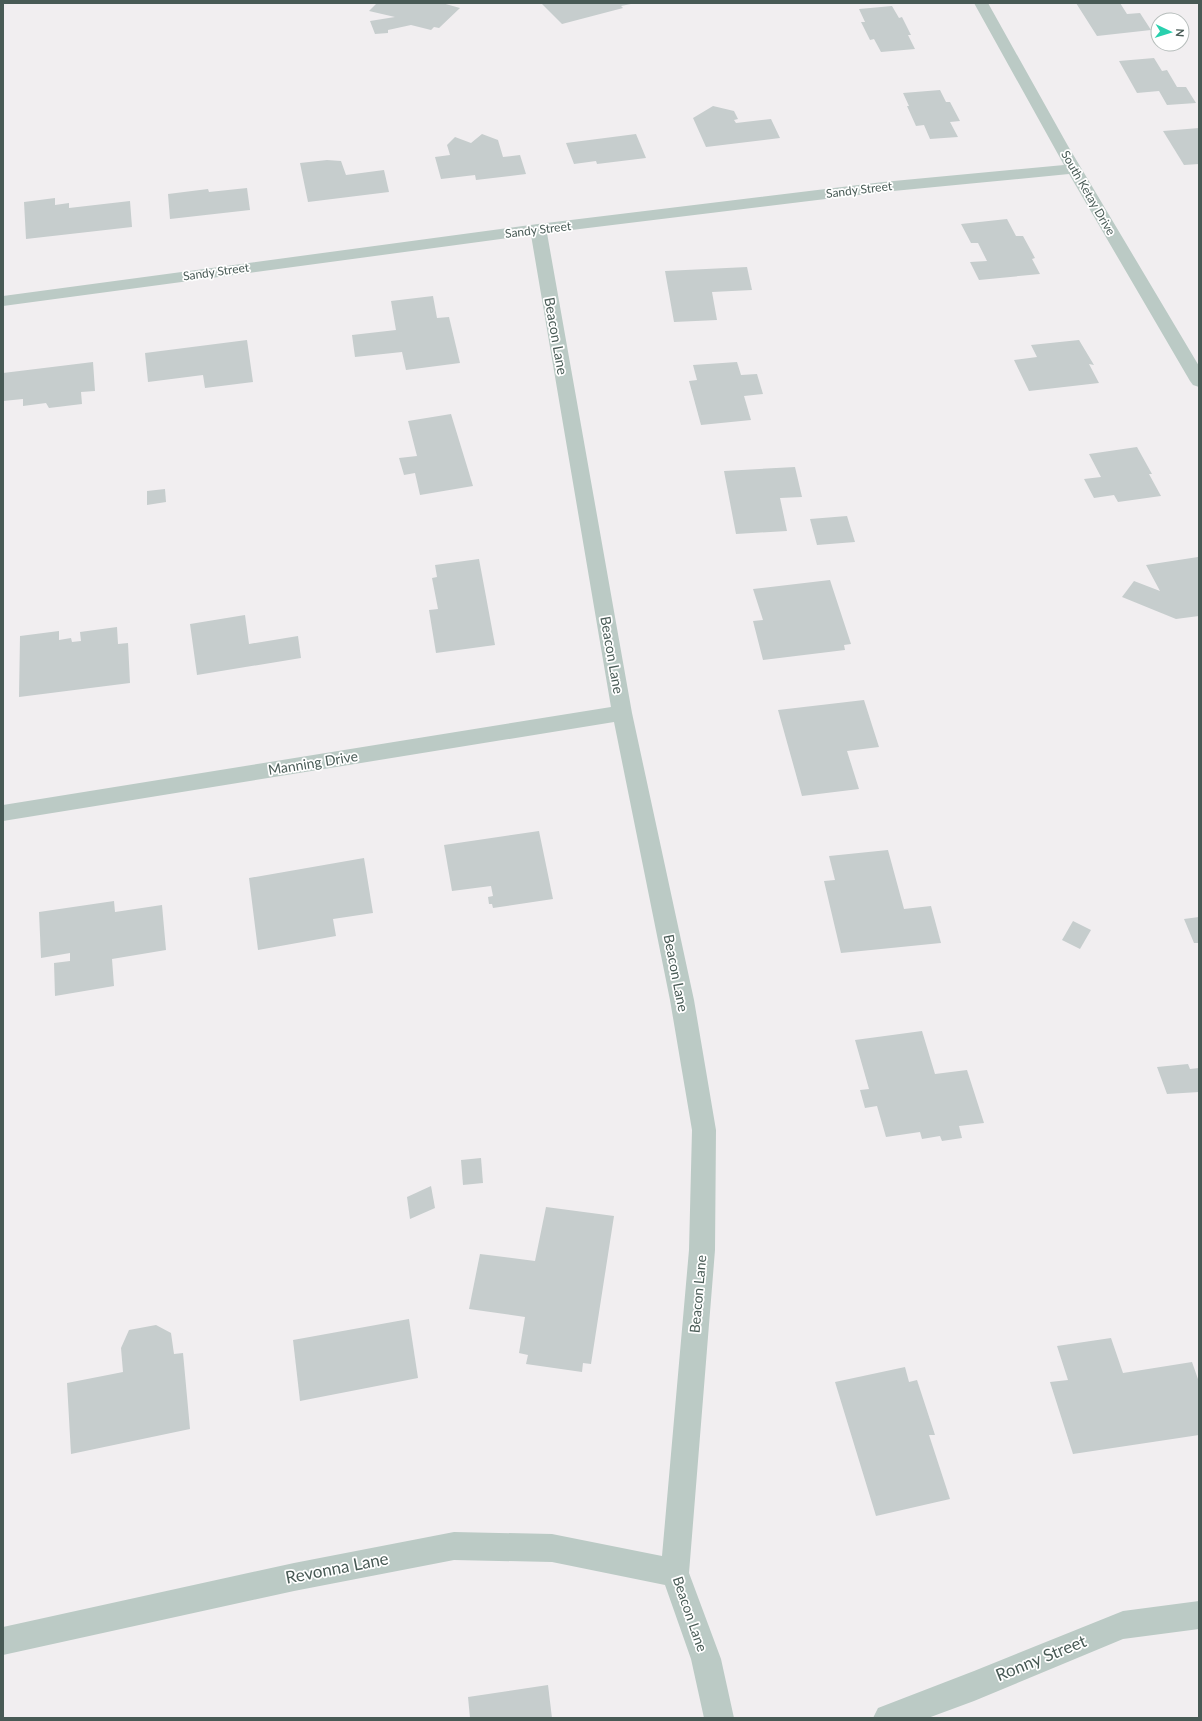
<svg xmlns="http://www.w3.org/2000/svg" width="1202" height="1721" font-family="Lato,sans-serif">
<style>
.building{fill:#c6cdcd}
.lines{fill:none;stroke-linecap:round;stroke-linejoin:round}
.street{fill:#bbcac5;fill-rule:evenodd}
.labels{text-anchor:middle;stroke-width:3.5;stroke-linejoin:round;paint-order:stroke}
.far-street-label{font-size:12px;fill:#485a55;stroke:#fff}
.street-label{font-size:14px;fill:#485a55;stroke:#fff}
.near-street-label{font-size:17px;fill:#485a55;stroke:#fff}
</style>
<rect width="100%" height="100%" fill="#f1eef0"/>
<!-- building -->
<g class="building">
<path d="M 377,3 L 442,3 L 460,8 L 439,28 L 434,27 L 431,30 L 411,25 L 388,30 L 388,33 L 375,34 L 370,21 L 395,17 L 369,11 Z"/>
<path d="M 544,3 L 631,3 L 631,4 L 621,6 L 623,8 L 562,24 L 542,4 Z"/>
<path d="M 1076,3 L 1120,3 L 1127,14 L 1140,13 L 1151,30 L 1097,36 Z"/>
<path d="M 892,6 L 899,18 L 902,17 L 911,35 L 908,35 L 915,49 L 881,52 L 874,39 L 870,40 L 861,22 L 865,22 L 859,9 Z"/>
<path d="M 1154,58 L 1162,71 L 1167,70 L 1177,87 L 1186,87 L 1196,103 L 1167,105 L 1159,91 L 1137,93 L 1119,61 Z"/>
<path d="M 940,90 L 946,102 L 950,102 L 960,121 L 950,122 L 958,137 L 930,139 L 924,125 L 916,126 L 907,106 L 909,106 L 903,93 Z"/>
<path d="M 713,106 L 734,111 L 738,119 L 734,120 L 736,123 L 771,119 L 780,138 L 706,147 L 693,118 Z"/>
<path d="M 1199,128 L 1199,164 L 1184,165 L 1163,131 Z"/>
<path d="M 482,134 L 498,140 L 503,157 L 520,155 L 526,174 L 476,180 L 475,175 L 441,179 L 435,157 L 450,155 L 447,145 L 455,137 L 471,143 Z"/>
<path d="M 636,134 L 646,158 L 597,164 L 596,161 L 574,164 L 566,143 Z"/>
<path d="M 327,160 L 341,161 L 346,175 L 384,170 L 389,192 L 308,202 L 300,163 Z"/>
<path d="M 247,188 L 250,210 L 170,219 L 168,194 L 208,189 L 209,192 Z"/>
<path d="M 55,198 L 55,205 L 69,203 L 69,208 L 130,201 L 132,227 L 26,239 L 24,202 Z"/>
<path d="M 1007,219 L 1016,236 L 1023,236 L 1035,258 L 1032,259 L 1040,274 L 979,280 L 970,262 L 987,261 L 978,243 L 971,243 L 961,224 Z"/>
<path d="M 747,267 L 752,290 L 712,292 L 717,320 L 674,322 L 665,271 Z"/>
<path d="M 433,296 L 437,318 L 449,317 L 460,363 L 406,370 L 402,352 L 355,357 L 352,335 L 396,330 L 391,301 Z"/>
<path d="M 247,340 L 253,382 L 205,388 L 203,375 L 148,382 L 145,353 Z"/>
<path d="M 1079,340 L 1094,365 L 1089,364 L 1099,383 L 1029,391 L 1014,360 L 1037,357 L 1031,345 Z"/>
<path d="M 93,362 L 95,391 L 81,392 L 82,404 L 49,408 L 46,403 L 23,406 L 23,399 L 3,401 L 3,373 Z"/>
<path d="M 737,362 L 741,375 L 757,374 L 763,394 L 744,396 L 751,420 L 701,425 L 689,381 L 697,380 L 693,365 Z"/>
<path d="M 451,414 L 473,486 L 420,495 L 415,473 L 404,475 L 399,458 L 417,456 L 408,421 Z"/>
<path d="M 1137,447 L 1152,474 L 1149,474 L 1161,496 L 1118,502 L 1114,495 L 1094,498 L 1084,479 L 1101,477 L 1089,454 Z"/>
<path d="M 795,467 L 802,497 L 780,498 L 787,531 L 736,534 L 724,471 Z"/>
<path d="M 165,489 L 166,502 L 147,505 L 147,491 Z"/>
<path d="M 847,516 L 855,542 L 817,545 L 810,519 Z"/>
<path d="M 1198,557 L 1199,616 L 1176,619 L 1122,597 L 1134,581 L 1160,591 L 1146,565 Z"/>
<path d="M 479,559 L 495,645 L 436,653 L 429,610 L 438,609 L 432,578 L 437,577 L 435,565 Z"/>
<path d="M 830,580 L 851,644 L 844,645 L 845,650 L 763,660 L 753,621 L 763,620 L 753,589 Z"/>
<path d="M 245,615 L 249,644 L 298,636 L 301,658 L 197,675 L 190,624 Z"/>
<path d="M 117,627 L 118,644 L 128,643 L 130,683 L 19,697 L 20,636 L 59,631 L 59,640 L 71,638 L 72,642 L 81,641 L 80,632 Z"/>
<path d="M 864,700 L 879,747 L 847,751 L 859,789 L 802,796 L 778,710 Z"/>
<path d="M 539,831 L 553,899 L 493,908 L 492,904 L 489,904 L 488,897 L 493,896 L 491,886 L 452,891 L 444,845 Z"/>
<path d="M 888,850 L 904,909 L 931,906 L 941,943 L 841,953 L 824,881 L 835,880 L 829,856 Z"/>
<path d="M 364,858 L 373,913 L 333,919 L 336,936 L 258,950 L 249,878 Z"/>
<path d="M 114,901 L 115,912 L 162,905 L 166,950 L 112,959 L 114,986 L 55,996 L 54,963 L 70,961 L 70,953 L 41,958 L 39,912 Z"/>
<path d="M 1199,917 L 1199,943 L 1194,943 L 1184,919 Z"/>
<path d="M 1073,921 L 1091,930 L 1080,949 L 1062,940 Z"/>
<path d="M 922,1031 L 935,1074 L 967,1070 L 984,1123 L 959,1126 L 962,1138 L 942,1141 L 940,1136 L 922,1139 L 920,1132 L 886,1137 L 877,1106 L 865,1108 L 860,1090 L 869,1089 L 855,1040 Z"/>
<path d="M 1188,1064 L 1190,1069 L 1199,1068 L 1199,1092 L 1167,1094 L 1157,1067 Z"/>
<path d="M 481,1158 L 483,1183 L 463,1185 L 461,1160 Z"/>
<path d="M 431,1186 L 435,1208 L 410,1219 L 407,1197 Z"/>
<path d="M 546,1207 L 614,1216 L 591,1364 L 583,1363 L 582,1372 L 526,1364 L 528,1355 L 519,1353 L 525,1317 L 469,1309 L 480,1254 L 535,1261 Z"/>
<path d="M 409,1319 L 418,1378 L 300,1401 L 293,1340 Z"/>
<path d="M 156,1325 L 171,1333 L 174,1354 L 183,1353 L 190,1429 L 71,1454 L 67,1383 L 123,1372 L 121,1348 L 129,1330 Z"/>
<path d="M 1111,1338 L 1123,1373 L 1192,1362 L 1199,1382 L 1199,1435 L 1073,1454 L 1050,1382 L 1068,1380 L 1057,1346 Z"/>
<path d="M 905,1367 L 909,1382 L 917,1380 L 935,1435 L 929,1435 L 950,1499 L 876,1516 L 835,1382 Z"/>
<path d="M 548,1685 L 552,1718 L 470,1718 L 468,1697 Z"/>
</g>
<g class="lines">
<!-- street -->
<g class="street">
<path d="M 974,3 L 988,3 L 1068,146 L 1199,366 L 1199,387 L 1193,385 L 1190,381 L 1069,174 L 883,192 L 547,233 L 632,713 L 694,1000 L 716,1130 L 715,1250 L 689,1573 L 721,1659 L 734,1718 L 704,1718 L 691,1659 L 665,1585 L 552,1562 L 454,1560 L 294,1591 L 3,1655 L 3,1627 L 294,1563 L 454,1532 L 552,1534 L 662,1556 L 689,1250 L 692,1130 L 670,1000 L 614,722 L 3,821 L 3,805 L 611,707 L 531,235 L 3,306 L 3,296 L 538,224 L 883,182 L 1064,165 Z"/>
<path d="M 1199,1601 L 1199,1629 L 1123,1639 L 974,1701 L 928,1718 L 873,1718 L 878,1708 L 974,1671 L 1123,1611 Z"/>
</g>
</g>
<g class="labels">
<!-- far-street labels -->
<g class="far-street-label">
<text transform="translate(859 190) rotate(-7)" y="4">Sandy Street</text>
<text transform="translate(1088 193) rotate(60)" y="4">South Ketay Drive</text>
<text transform="translate(538 230) rotate(-7)" y="4">Sandy Street</text>
<text transform="translate(216 272) rotate(-8)" y="4">Sandy Street</text>
</g>
<!-- street labels -->
<g class="street-label">
<text transform="translate(556 336) rotate(80)" y="5">Beacon Lane</text>
<text transform="translate(612 655) rotate(80)" y="5">Beacon Lane</text>
<text transform="translate(313 763) rotate(-9)" y="5">Manning Drive</text>
<text transform="translate(676 973) rotate(79)" y="5">Beacon Lane</text>
<text transform="translate(698 1294) rotate(-85)" y="5">Beacon Lane</text>
<text transform="translate(690 1614) rotate(71)" y="5">Beacon Lane</text>
</g>
<!-- near-street labels -->
<g class="near-street-label">
<text transform="translate(337 1568) rotate(-11)" y="6">Revonna Lane</text>
<text transform="translate(1041 1658) rotate(-22)" y="6">Ronny Street</text>
</g>
</g>
<!-- border -->
<rect width="1202" height="1721" fill="none" stroke="#485a55" stroke-width="8"/>
<!-- north arrow -->
<g transform="translate(1170 32) rotate(94)"><circle r="19" fill="#ffffff" stroke="#b6bdbb"/>
<path d="M0-3L7 15L0 10L-7 15Z" fill="#29d0ae"/>
<text y="-6" font-size="11" font-weight="bold" text-anchor="middle" fill="#485a55">N</text>
</g>
</svg>
